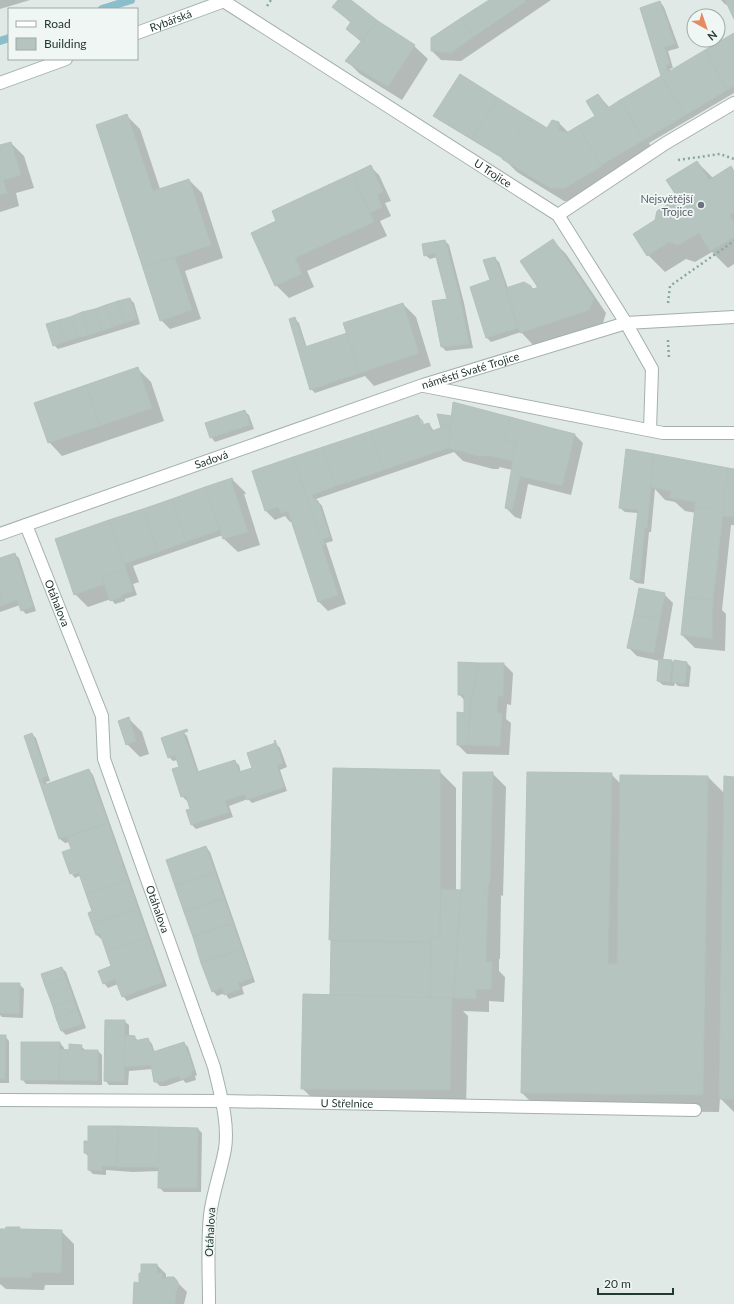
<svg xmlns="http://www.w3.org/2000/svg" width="734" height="1304" font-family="Lato,sans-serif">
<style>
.shadow{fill:#0003;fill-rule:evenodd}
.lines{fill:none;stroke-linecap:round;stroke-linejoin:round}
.stream{stroke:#8cbdca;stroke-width:8}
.building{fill:#b5c4bf;stroke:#b3c2bd}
.street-casing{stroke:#a3b0ad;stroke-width:14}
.secondary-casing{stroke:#a0b4ae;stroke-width:14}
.path{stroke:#83aaa0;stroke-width:2.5;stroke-dasharray:2 3;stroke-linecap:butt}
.street{stroke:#fff;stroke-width:12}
.secondary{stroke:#fff;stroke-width:12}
.worship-dot{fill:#6b7280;stroke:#f0f6f3;stroke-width:1.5}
.labels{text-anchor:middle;stroke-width:3.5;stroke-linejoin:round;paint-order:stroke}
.street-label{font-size:11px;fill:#223833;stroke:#f0f6f3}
.worship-label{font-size:11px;fill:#5b616d;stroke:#f0f6f3;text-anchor:end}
</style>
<rect width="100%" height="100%" fill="#e0e9e6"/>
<!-- shadow -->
<g class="shadow">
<path d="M 0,0 L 30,0 L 0,9 Z"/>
<path d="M 340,0 L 349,0 L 377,22 L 414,46 L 428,59 L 402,100 L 360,74 L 347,61 L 362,42 L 357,38 L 351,23 L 334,7 Z"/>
<path d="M 490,0 L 551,0 L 461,61 L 441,60 L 432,51 Z"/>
<path d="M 721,0 L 734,0 L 734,17 L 728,4 L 726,5 Z"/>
<path d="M 660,2 L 664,7 L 679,48 L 668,51 L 673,68 L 670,69 L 670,72 L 734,34 L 734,93 L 649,143 L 652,149 L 579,201 L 564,201 L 517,172 L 505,160 L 439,120 L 435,116 L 547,130 L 559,123 L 569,133 L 596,116 L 598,95 L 610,108 L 663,76 Z"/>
<path d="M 127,116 L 140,129 L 160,189 L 189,180 L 202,193 L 223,258 L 185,271 L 201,319 L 170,329 L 161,320 Z"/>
<path d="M 11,143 L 24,156 L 34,188 L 16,193 L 19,206 L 0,212 L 0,146 Z"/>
<path d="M 697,162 L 713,178 L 734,171 L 734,264 L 728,268 L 712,252 L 695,262 L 686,259 L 665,272 L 648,255 L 656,221 L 680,199 Z"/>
<path d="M 370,166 L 379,175 L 391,201 L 385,203 L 391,216 L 380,221 L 387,236 L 307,271 L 314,287 L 289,298 L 276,285 L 277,222 L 273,212 Z"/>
<path d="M 552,240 L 566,254 L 606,313 L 603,323 L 534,346 L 521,332 L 491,342 L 487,338 L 491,281 L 494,258 L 499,262 L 508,288 L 531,287 L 534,290 L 538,289 Z"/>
<path d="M 445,241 L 449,245 L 464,303 L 473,348 L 446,351 L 442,347 L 448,300 L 437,257 L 430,259 L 425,255 Z"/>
<path d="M 130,299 L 134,303 L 140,324 L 58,349 L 54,345 Z"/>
<path d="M 403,304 L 416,317 L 431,366 L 374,386 L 365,376 L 315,393 L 311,389 L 295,319 L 299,323 L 307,348 L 348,334 Z"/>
<path d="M 138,369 L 151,382 L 164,421 L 62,456 L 49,442 Z"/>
<path d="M 244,411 L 249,415 L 254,429 L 215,442 L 211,437 Z"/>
<path d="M 418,416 L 423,421 L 424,425 L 429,424 L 434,431 L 574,434 L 583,443 L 571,495 L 528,484 L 521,519 L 515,517 L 506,508 L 512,470 L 499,467 L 499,469 L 493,469 L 463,461 L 454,452 L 316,499 L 322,506 L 333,541 L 326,543 L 346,604 L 328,611 L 319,602 L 292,521 L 290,522 L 285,516 L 275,520 L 266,511 L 253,472 ZM 419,420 L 421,420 L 425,430 L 423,430 Z"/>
<path d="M 627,450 L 734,470 L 734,525 L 731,525 L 722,610 L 726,614 L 725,651 L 695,648 L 682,635 L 696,513 L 685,511 L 675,502 L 665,500 L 655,489 L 651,532 L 649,532 L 644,584 L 636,583 L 631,579 L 639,513 L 625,512 L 620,508 Z"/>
<path d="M 232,479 L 245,492 L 246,494 L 244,494 L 260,545 L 238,552 L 224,539 L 223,535 L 133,566 L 139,582 L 133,584 L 137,595 L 125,599 L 125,601 L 115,604 L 111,599 L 88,607 L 75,594 Z"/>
<path d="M 14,554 L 19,558 L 36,611 L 26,614 L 22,610 L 20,605 L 0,612 L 0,559 Z"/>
<path d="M 664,594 L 673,603 L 663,660 L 672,661 L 675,664 L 675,661 L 687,663 L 691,667 L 689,687 L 678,686 L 675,683 L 674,686 L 663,685 L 658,681 L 660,661 L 637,656 L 628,647 Z"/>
<path d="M 504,664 L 513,673 L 511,705 L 507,704 L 506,719 L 511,723 L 509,755 L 467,754 L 458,745 L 465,714 L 465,701 L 459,694 Z"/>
<path d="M 128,718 L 142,732 L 149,754 L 140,757 L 127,744 Z"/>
<path d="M 183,732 L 187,736 L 199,773 L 234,761 L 239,765 L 241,773 L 253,768 L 276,744 L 280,748 L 287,767 L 280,770 L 287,791 L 252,803 L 248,799 L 229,806 L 233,817 L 196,829 L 192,825 L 187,811 L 192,809 L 189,800 L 187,801 L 182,796 L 180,768 L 177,760 L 173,761 L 169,757 Z"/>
<path d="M 32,734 L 36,738 L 50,781 L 46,782 L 47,785 L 89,770 L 93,775 L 167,986 L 127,1001 L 123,996 L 118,984 L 108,988 L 104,983 L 112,967 L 102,938 L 101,939 L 97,935 L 93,912 L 81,875 L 75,878 L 71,873 L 72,850 L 69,842 L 65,843 L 60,839 L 25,737 ZM 83,870 L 72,874 L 72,872 Z"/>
<path d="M 439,771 L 456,788 L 456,891 L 462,891 L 492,773 L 506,787 L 503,896 L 501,895 L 500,959 L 499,959 L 499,971 L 505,977 L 504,1002 L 489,1001 L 489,1012 L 463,1011 L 468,1016 L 466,1107 L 319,1105 L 302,1088 L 331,996 L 332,941 L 330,939 Z"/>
<path d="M 611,774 L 621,784 L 708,777 L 725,794 L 734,778 L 734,1112 L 720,1098 L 719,1112 L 539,1110 L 522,1093 Z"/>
<path d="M 206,847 L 210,852 L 255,982 L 242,987 L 244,994 L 229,999 L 225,993 L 217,996 L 213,991 Z"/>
<path d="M 62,968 L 66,972 L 86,1028 L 66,1035 L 62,1031 Z"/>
<path d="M 0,984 L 19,984 L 24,989 L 23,1018 L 2,1017 L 0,1015 Z"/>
<path d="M 124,1021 L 129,1025 L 129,1036 L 134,1037 L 139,1041 L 148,1039 L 152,1044 L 155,1053 L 184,1043 L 188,1047 L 197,1075 L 195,1076 L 196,1080 L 186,1083 L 183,1080 L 166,1086 L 160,1086 L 155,1081 L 153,1069 L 129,1071 L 128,1085 L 109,1085 L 105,1080 Z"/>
<path d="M 0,1036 L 5,1036 L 9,1041 L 9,1083 L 0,1083 Z"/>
<path d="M 22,1043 L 60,1043 L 64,1048 L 64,1051 L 70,1051 L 81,1046 L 86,1051 L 98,1051 L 102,1055 L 102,1085 L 26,1084 L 22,1079 Z"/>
<path d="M 89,1127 L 198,1129 L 202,1133 L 201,1192 L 164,1192 L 159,1187 L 160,1171 L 133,1172 L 106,1170 L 106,1175 L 93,1174 L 89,1170 L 89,1157 L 85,1153 L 89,1142 Z"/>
<path d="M 19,1228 L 21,1230 L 61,1231 L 74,1244 L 74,1285 L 45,1285 L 44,1290 L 6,1289 L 0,1284 L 0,1230 Z"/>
<path d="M 157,1265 L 166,1274 L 166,1280 L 173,1278 L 187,1292 L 184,1304 L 134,1304 L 140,1284 Z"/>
</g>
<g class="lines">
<!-- stream -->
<g class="stream">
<path d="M 102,9 L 131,0"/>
<path d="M 0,41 L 9,38"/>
</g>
</g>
<!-- building -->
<g class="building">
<path d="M 338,0 L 351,0 L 378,21 L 361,41 L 346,29 L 351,22 L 332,7 Z"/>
<path d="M 489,0 L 524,0 L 525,2 L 473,37 L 461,18 Z"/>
<path d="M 725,0 L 734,0 L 734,19 Z"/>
<path d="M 660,1 L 675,44 L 664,47 L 670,64 L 666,65 L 668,72 L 705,50 L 727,90 L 686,115 L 661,76 L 640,8 Z"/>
<path d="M 461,18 L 473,37 L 451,53 L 431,51 L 431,38 Z"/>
<path d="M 378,21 L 415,45 L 388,87 L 345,61 Z"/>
<path d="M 734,33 L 734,86 L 727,90 L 705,50 Z"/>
<path d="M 460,74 L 498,98 L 472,139 L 433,116 Z"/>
<path d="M 661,76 L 686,115 L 644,140 L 620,100 Z"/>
<path d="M 598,94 L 608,108 L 620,100 L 644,140 L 601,165 L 578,126 L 595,116 L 586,101 Z"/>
<path d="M 498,98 L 529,117 L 503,158 L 472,139 Z"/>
<path d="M 127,114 L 153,191 L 189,179 L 211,245 L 143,268 L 96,125 Z"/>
<path d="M 529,117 L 547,128 L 552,120 L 559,122 L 559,131 L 568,132 L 578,126 L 602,166 L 565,188 L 550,188 L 502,159 Z"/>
<path d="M 11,142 L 21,175 L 3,180 L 7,193 L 0,195 L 0,145 Z"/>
<path d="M 697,161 L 709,180 L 731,166 L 734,171 L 734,212 L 729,215 L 734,222 L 734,237 L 710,251 L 699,233 L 678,245 L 669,242 L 647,256 L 633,234 L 655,220 L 657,211 L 678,198 L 666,180 Z"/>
<path d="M 371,165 L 383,192 L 377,194 L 382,207 L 370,213 L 352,174 Z"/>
<path d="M 352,174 L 374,222 L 295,258 L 302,274 L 275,286 L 251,233 L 276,221 L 272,211 Z"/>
<path d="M 553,239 L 594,299 L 589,310 L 520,333 L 506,288 L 524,282 L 531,286 L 532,289 L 537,288 L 537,286 L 520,261 Z"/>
<path d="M 445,240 L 460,298 L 469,344 L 441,347 L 432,301 L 447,299 L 435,253 L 424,256 L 422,244 Z"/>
<path d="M 175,257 L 192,310 L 160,321 L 143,268 Z"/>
<path d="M 495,257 L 501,273 L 518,328 L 486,338 L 470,287 L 490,280 L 483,260 Z"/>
<path d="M 130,298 L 137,319 L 124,323 L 118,301 Z"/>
<path d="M 118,301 L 124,323 L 113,327 L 106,305 Z"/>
<path d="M 403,303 L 419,353 L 360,373 L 343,323 Z"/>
<path d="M 106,305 L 113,327 L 102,331 L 95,309 Z"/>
<path d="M 95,309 L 102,331 L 89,335 L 82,312 Z"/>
<path d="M 82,312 L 89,335 L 77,338 L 70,317 Z"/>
<path d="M 70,317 L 77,338 L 65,342 L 59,320 Z"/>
<path d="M 295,317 L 305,347 L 347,333 L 360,373 L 310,390 L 289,319 Z"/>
<path d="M 59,320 L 65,342 L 53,346 L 46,324 Z"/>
<path d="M 138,367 L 152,408 L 100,426 L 86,385 Z"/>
<path d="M 86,385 L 100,426 L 48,443 L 34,403 Z"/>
<path d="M 453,402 L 510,417 L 503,439 L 516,442 L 513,461 L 486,455 L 486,456 L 479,456 L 448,448 Z"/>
<path d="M 245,410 L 250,425 L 210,438 L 205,423 Z"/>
<path d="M 437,414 L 452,416 L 451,424 L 441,428 Z"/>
<path d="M 418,415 L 422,425 L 429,423 L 432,431 L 451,424 L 448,448 L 384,470 L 371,431 Z"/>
<path d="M 510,417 L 555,429 L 575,434 L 562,486 L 520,476 L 512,510 L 505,508 L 516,442 L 503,439 Z"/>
<path d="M 371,431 L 384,470 L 336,486 L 323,447 Z"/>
<path d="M 323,447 L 336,486 L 312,495 L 313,498 L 318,501 L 330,537 L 323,539 L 325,544 L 322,546 L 293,457 Z"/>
<path d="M 626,449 L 654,454 L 647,528 L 645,528 L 640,580 L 630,579 L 638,510 L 619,508 Z"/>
<path d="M 654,454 L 728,468 L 723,511 L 695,507 L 696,502 L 670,498 L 671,491 L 651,487 Z"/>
<path d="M 293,457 L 338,595 L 318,602 L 288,511 L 281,513 L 278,507 L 265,511 L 252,471 Z"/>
<path d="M 728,468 L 734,469 L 734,517 L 722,516 Z"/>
<path d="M 232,478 L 233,480 L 231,481 L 248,532 L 223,539 L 205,487 Z"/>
<path d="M 205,487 L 220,530 L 186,542 L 172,499 Z"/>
<path d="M 172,499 L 186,542 L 158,552 L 143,509 Z"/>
<path d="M 695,507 L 723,511 L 713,600 L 685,597 Z"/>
<path d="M 143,509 L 158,552 L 124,564 L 109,520 Z"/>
<path d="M 109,520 L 126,569 L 102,577 L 104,584 L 74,595 L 55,539 Z"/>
<path d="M 15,553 L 33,606 L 21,611 L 17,600 L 4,605 L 0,592 L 0,558 Z"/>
<path d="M 126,569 L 133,591 L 121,595 L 122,597 L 110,601 L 102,577 Z"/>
<path d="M 639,588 L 665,593 L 660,619 L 634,615 Z"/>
<path d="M 0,592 L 4,605 L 0,606 Z"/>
<path d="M 685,597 L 713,600 L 712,639 L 681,635 Z"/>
<path d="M 634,615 L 660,619 L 654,653 L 627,648 Z"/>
<path d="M 659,659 L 672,660 L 670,682 L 657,681 Z"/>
<path d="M 674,660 L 687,662 L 685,684 L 672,682 Z"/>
<path d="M 458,662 L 479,663 L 470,709 L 468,745 L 457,745 L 457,712 L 464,713 L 464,695 L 458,695 Z"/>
<path d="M 479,663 L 504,663 L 503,696 L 498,696 L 497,713 L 502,713 L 500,746 L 468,745 L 470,709 Z"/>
<path d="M 129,717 L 136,741 L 126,745 L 118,721 Z"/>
<path d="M 187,729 L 188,731 L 183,733 L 197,772 L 235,760 L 239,772 L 252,768 L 247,753 L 275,743 L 274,741 L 275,740 L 283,763 L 277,765 L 284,787 L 247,800 L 245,794 L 225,801 L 229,812 L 191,825 L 186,810 L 190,809 L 186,796 L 181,797 L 172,769 L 179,767 L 175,755 L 168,758 L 161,738 Z"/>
<path d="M 32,733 L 47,776 L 42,778 L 44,785 L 89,769 L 108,823 L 59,839 L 24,736 Z"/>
<path d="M 333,768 L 440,770 L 440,938 L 431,938 L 431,942 L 329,940 Z"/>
<path d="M 463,772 L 493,772 L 490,883 L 488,883 L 488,890 L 461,890 Z"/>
<path d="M 527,772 L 612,773 L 608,964 L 617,964 L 620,775 L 708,776 L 703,1095 L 521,1093 Z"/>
<path d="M 724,776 L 734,777 L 734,1099 L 719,1099 Z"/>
<path d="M 108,823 L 128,880 L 86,894 L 78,871 L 70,874 L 62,852 L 71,849 L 67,837 Z"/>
<path d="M 206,846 L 215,872 L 175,886 L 166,860 Z"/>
<path d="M 215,872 L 224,898 L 184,912 L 175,886 Z"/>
<path d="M 128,880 L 138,908 L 92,924 L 88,913 L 92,911 L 86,894 Z"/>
<path d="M 441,889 L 461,890 L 454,998 L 430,998 L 431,938 L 440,938 Z"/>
<path d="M 461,890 L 488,890 L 486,962 L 492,962 L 491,989 L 476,989 L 476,999 L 454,998 Z"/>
<path d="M 224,898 L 233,923 L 193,937 L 184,912 Z"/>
<path d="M 138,908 L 148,937 L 106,951 L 100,934 L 96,935 L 92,924 Z"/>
<path d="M 233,923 L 242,949 L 201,963 L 193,937 Z"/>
<path d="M 148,937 L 163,982 L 122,997 L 115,979 L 103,984 L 98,971 L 111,966 L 106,951 Z"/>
<path d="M 331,941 L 431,942 L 430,998 L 330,996 Z"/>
<path d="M 242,949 L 252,978 L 238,983 L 240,989 L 224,995 L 222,988 L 212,992 L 201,963 Z"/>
<path d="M 62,967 L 66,979 L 45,986 L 41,974 Z"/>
<path d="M 66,979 L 70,989 L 49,996 L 45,986 Z"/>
<path d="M 0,983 L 20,983 L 19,1014 L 0,1013 Z"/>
<path d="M 70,989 L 74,1000 L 53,1007 L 49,996 Z"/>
<path d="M 303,994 L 452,998 L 450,1090 L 301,1089 Z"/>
<path d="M 74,1000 L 77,1010 L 56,1018 L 53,1007 Z"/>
<path d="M 77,1010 L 82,1024 L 61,1031 L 56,1018 Z"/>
<path d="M 105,1020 L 125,1020 L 124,1082 L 104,1081 Z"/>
<path d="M 0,1035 L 6,1035 L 5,1079 L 0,1079 Z"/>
<path d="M 125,1035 L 135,1036 L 135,1041 L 148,1038 L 153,1052 L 184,1042 L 194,1070 L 191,1072 L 192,1075 L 181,1080 L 180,1076 L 161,1082 L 154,1082 L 151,1065 L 125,1067 Z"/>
<path d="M 21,1042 L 60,1042 L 59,1080 L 21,1080 Z"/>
<path d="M 69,1044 L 82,1045 L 81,1050 L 98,1050 L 98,1081 L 59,1080 L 60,1049 L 69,1050 Z"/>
<path d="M 88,1126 L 118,1126 L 117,1166 L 102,1166 L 102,1171 L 88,1170 L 88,1153 L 84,1153 L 84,1141 L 88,1141 Z"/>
<path d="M 118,1126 L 159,1127 L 159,1167 L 117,1167 Z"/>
<path d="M 159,1127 L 198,1128 L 197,1188 L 158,1188 Z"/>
<path d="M 6,1227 L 20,1227 L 19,1229 L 62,1230 L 61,1273 L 32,1272 L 31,1278 L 0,1277 L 0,1229 L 5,1229 Z"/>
<path d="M 141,1264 L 157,1264 L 157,1273 L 162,1273 L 162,1279 L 165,1279 L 167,1277 L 174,1277 L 178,1282 L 178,1288 L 176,1291 L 175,1304 L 133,1304 L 134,1282 L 139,1283 L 139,1273 L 141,1273 Z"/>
</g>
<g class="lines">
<!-- street casing -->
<g class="street-casing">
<g id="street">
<path id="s1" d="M 225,2 L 558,215 L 626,323 L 652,369 L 650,430"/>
<path d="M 558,215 L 666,143 L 734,103"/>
<path d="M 424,386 L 663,433 L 734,433"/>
<path id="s2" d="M 26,525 L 102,716 L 104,759 L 214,1067 C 220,1093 229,1122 225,1149 C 221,1171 213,1192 210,1215 C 207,1244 209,1274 209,1304"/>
<path id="s3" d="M 0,534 L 423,385 L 626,323 L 734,317"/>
<path id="s4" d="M 0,1100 L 222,1101 L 695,1110"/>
</g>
</g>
<!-- secondary casing -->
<g class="secondary-casing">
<g id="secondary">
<path id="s5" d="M 137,33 L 227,0"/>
<path d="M 0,83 L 66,59"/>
</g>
</g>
<!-- path -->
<g class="path">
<path d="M 267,6 L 271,0"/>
<path d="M 678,160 L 720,154 L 734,159"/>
<path d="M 668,303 L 670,286 L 734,241"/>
<path d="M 668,340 L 669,359"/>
</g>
<!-- street -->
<use href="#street" class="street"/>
<!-- secondary -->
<use href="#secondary" class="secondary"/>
</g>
<!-- markers -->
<circle class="worship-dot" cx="701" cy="205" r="4"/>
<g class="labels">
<!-- street labels -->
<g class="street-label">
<text dy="4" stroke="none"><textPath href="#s5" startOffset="36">Rybářská</textPath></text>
<text dy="4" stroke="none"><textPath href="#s1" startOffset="318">U Trojice</textPath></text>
<text dy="4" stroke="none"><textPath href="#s3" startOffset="498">náměstí Svaté Trojice</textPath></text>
<text dy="4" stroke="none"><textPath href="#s3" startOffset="224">Sadová</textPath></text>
<text dy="4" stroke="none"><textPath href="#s2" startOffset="84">Otáhalova</textPath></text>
<text dy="4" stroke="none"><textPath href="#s2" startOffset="408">Otáhalova</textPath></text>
<text dy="4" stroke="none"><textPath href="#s4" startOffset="347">U Střelnice</textPath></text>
<text transform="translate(210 1232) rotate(-87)" y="4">Otáhalova</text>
</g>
<!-- worship labels -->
<g class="worship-label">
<text x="693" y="203">Nejsvětější<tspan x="693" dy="13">Trojice</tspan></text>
</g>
</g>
<!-- legend -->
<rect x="8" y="8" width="130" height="52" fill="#f0f6f3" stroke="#9eaaa6"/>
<rect x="16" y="21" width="20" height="6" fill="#ffffff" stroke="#9eaaa6"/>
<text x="44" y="28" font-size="12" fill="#223833">Road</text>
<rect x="16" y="38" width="20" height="12" fill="#b5c4bf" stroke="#9eaaa6"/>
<text x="44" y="48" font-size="12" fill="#223833">Building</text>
<!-- north arrow -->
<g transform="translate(706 28) rotate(140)"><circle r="19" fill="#f0f6f3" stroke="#9eaaa6"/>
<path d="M0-3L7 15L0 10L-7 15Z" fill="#e58a62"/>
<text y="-6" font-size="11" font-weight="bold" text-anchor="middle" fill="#223833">N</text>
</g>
<!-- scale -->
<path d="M598 1288v6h75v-6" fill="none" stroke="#223833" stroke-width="2"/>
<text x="604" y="1288" font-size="12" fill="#223833" stroke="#f0f6f3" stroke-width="3" paint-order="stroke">20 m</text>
</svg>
